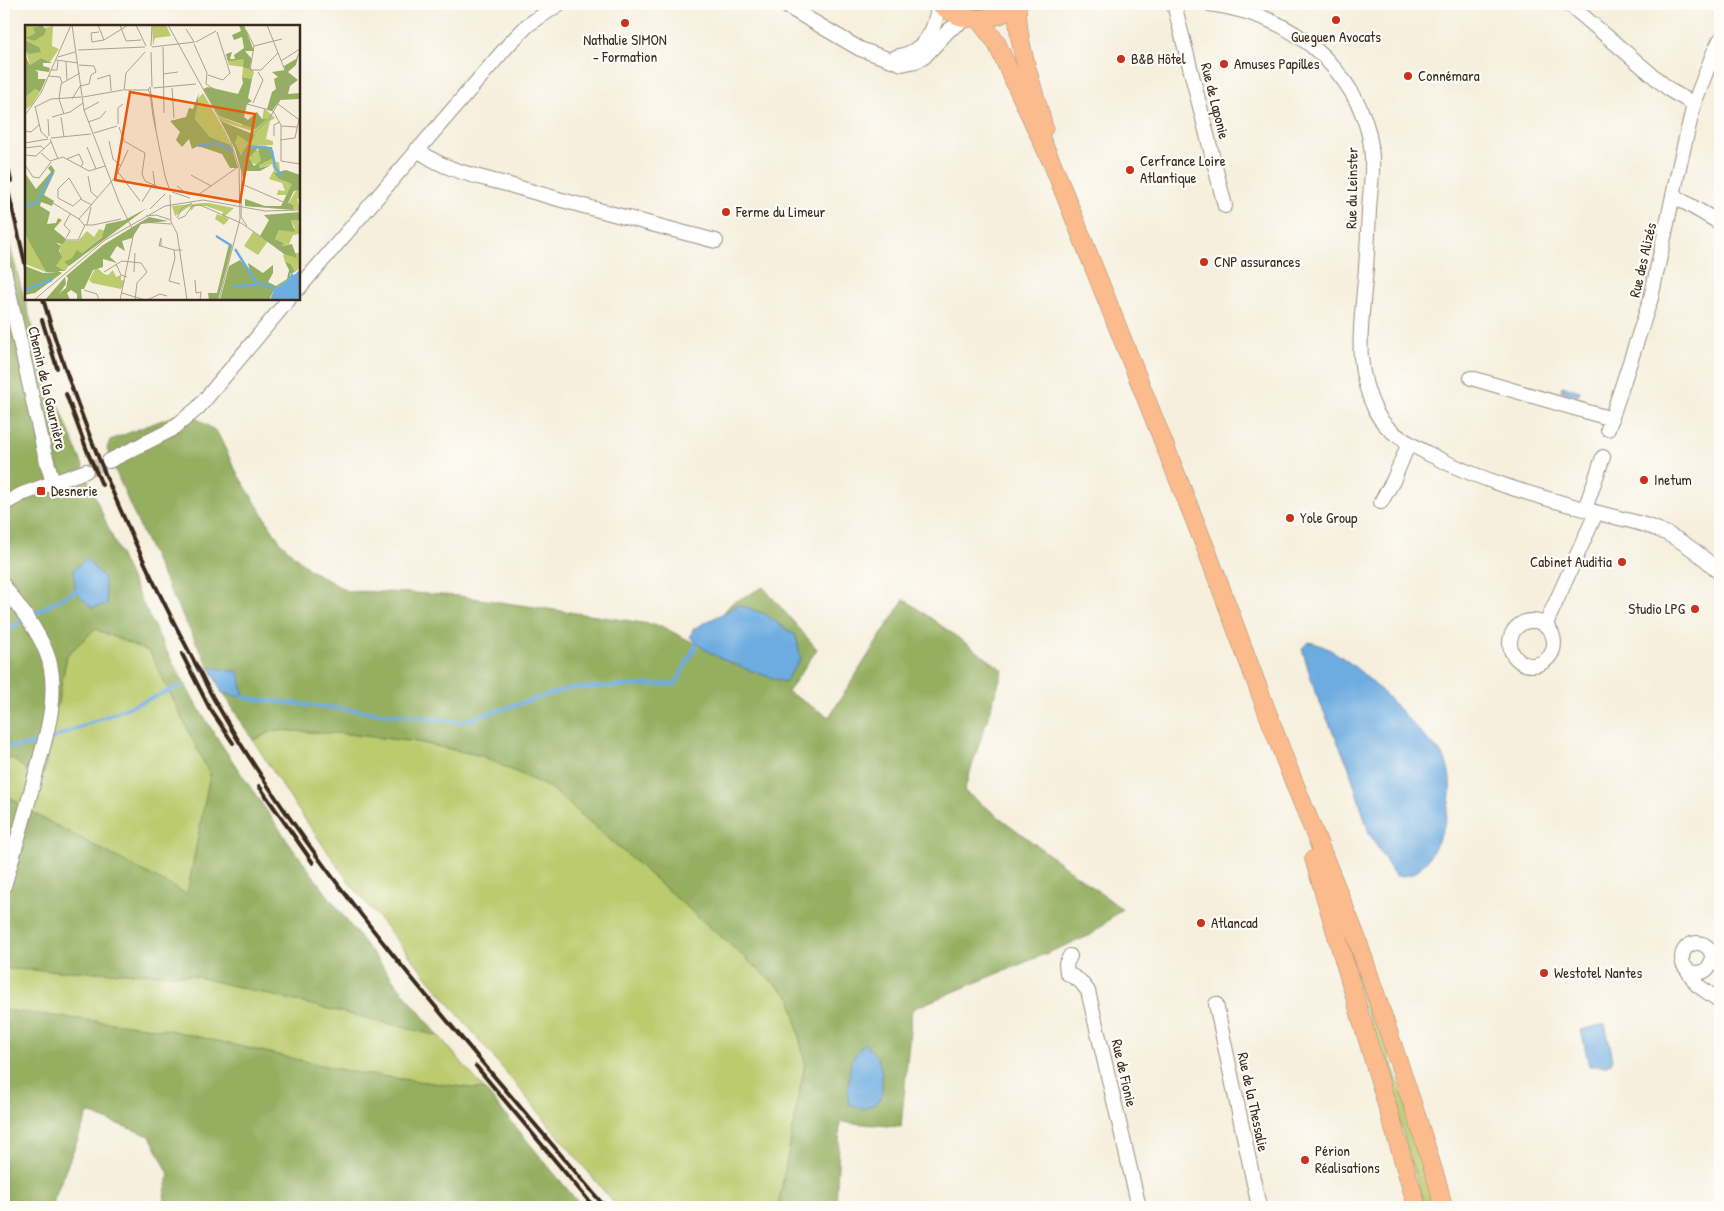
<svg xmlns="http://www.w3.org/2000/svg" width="1724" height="1211" font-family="'Patrick Hand',sans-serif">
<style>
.green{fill:#bbcb6e;stroke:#7b7a46}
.forest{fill:#94af61;stroke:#686c40}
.water{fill:#6dace0;stroke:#546b7f}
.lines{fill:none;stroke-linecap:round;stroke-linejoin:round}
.stream{stroke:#6dace0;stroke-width:4}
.minor-tunnel{stroke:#d1c8b7;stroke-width:14;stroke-dasharray:14 7;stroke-linecap:butt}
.minor-casing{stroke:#988c7e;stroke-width:16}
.major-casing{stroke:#988c7e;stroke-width:19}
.minor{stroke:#fff;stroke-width:14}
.major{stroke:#fbbb8c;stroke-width:18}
.rail{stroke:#3b2a1e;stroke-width:4}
.poi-dot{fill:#c8321e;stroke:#fdfcf7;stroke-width:2}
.labels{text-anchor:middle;stroke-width:4.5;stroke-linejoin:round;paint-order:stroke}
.poi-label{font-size:15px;fill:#3b2a1e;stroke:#fdfcf7;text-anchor:start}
.street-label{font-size:15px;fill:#3b2a1e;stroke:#fdfcf7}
.inset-river{fill:none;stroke:#6dace0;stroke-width:2.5}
.inset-road{fill:none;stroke:#aba091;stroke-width:1}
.view{fill:#e8590c;fill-opacity:0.15;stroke:#e8590c;stroke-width:2.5}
.inset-edge{fill:none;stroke:#3b2a1e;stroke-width:2.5}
</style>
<rect width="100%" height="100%" fill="#fdfcf7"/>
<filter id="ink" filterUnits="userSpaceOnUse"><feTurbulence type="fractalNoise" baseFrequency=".02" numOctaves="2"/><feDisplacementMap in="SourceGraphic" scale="10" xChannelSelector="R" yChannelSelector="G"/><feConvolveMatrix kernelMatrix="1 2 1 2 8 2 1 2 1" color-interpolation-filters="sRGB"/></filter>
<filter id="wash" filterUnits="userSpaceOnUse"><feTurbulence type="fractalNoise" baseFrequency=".0096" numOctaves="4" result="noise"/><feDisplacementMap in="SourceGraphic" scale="20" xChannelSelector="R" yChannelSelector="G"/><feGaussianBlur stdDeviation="1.12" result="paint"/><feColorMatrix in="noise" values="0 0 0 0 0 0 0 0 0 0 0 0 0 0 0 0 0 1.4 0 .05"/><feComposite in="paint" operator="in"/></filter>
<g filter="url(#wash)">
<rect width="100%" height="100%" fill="#f6efdd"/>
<!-- green -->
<g class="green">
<path d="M 951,4 L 1003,4 C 985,14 969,12 951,4 Z"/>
<path d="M 95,629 L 150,652 L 210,775 L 187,895 L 38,816 L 7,795 L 4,802 L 4,760 L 12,758 L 29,772 L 44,773 L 67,655 Z"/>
<path d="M 275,730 L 349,734 L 417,742 L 482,756 L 552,789 L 791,998 L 805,1063 L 778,1207 L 617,1207 L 349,882 L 290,798 L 253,740 Z"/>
<path d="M 1330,891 L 1334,892 L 1440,1207 L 1425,1207 Z"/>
<path d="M 4,969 L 189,975 L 439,1036 L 485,1090 L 356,1073 L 169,1030 L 4,1010 Z"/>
</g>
<!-- forest -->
<g class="forest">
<path d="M 7,236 C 19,279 30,322 45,365 C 59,408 77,451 94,494 C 123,563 154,632 192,697 C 213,733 236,767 260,801 C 316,883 376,960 439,1036 L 189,975 L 4,969 L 4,802 L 6,795 L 38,816 L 187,894 L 210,775 L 150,652 L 95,629 L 67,655 L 44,774 L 29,772 L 12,758 L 4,760 L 4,423 L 10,421 L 8,370 L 4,347 L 4,237 Z"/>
<path d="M 186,411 L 217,432 L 238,475 L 281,543 L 310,570 L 347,591 L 413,593 L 458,596 L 624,620 L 661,626 L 696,644 L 732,603 L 763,587 L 817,649 L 788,692 L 829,717 L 904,599 L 1003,670 L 964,791 L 1122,909 L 1091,935 L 912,1009 L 901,1127 L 840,1122 L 836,1207 L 778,1207 L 805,1063 L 791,998 L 552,789 L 482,756 L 417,742 L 349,734 L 275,730 L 253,740 C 231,708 213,674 195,640 C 163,578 132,514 107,449 L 110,440 Z"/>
<path d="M 4,1010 L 169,1030 L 356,1073 L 485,1090 L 582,1207 L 162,1207 L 169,1174 L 150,1136 L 88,1113 L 51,1207 L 4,1207 Z"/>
</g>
<!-- water -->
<g class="water">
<path d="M 1562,386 L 1580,391 L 1578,396 L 1561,391 Z"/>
<path d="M 86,558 L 104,578 L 107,604 L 92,608 L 75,591 L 74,570 Z"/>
<path d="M 739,605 L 765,614 L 796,636 L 801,658 L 785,682 C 757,673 710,659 690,637 L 693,629 Z"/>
<path d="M 1308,642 C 1343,646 1395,704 1419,731 C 1426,739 1437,747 1443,756 C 1461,784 1443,848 1419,869 C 1412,876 1404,876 1395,876 L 1369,833 L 1348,765 L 1315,692 L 1302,648 Z"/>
<path d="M 210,667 L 239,672 L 244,698 L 222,693 Z"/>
<path d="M 1605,1024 L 1613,1059 L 1611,1063 L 1607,1064 L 1606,1066 L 1589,1066 L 1581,1030 Z"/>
<path d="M 864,1043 L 878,1058 L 882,1073 L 882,1095 L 875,1104 L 862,1109 L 848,1103 L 848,1091 L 851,1060 Z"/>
</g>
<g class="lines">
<!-- stream -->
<g class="stream">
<path d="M 34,614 L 75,591"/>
<path d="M 4,634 L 21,621"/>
<path d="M 240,695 L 244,698 L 461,722 L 570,688 L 676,684 L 696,645"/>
<path d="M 51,739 L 181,686"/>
<path d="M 4,746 L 20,747 L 37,743"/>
</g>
</g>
</g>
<g filter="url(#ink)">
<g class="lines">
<!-- minor-tunnel -->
<path class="minor-tunnel" d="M 86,471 L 109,461"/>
<!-- minor casing -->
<g class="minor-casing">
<g id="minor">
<path d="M 783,4 L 860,49 L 902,64 L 916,61 L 924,57 L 949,30 L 967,18"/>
<path d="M 1174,4 L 1225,206"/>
<path d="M 1210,4 C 1254,10 1294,27 1325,58 C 1351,85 1370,119 1372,157 C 1373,174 1370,192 1369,210 C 1368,237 1367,263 1364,290 C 1360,336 1355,368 1376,412 C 1387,433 1407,442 1427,453 C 1480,481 1537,496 1595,512 C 1616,518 1638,521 1659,530 C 1682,540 1703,556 1720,573"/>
<path d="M 1569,4 L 1671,91 L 1694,104"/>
<path d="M 896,57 C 925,52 936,30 938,4"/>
<path d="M 417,149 C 443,171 481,177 513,186 C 580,206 648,223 716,241"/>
<path d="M 1674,196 L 1720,223"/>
<path d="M 4,269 L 44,451 L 53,483"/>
<path d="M 299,288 L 510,43 L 528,25 L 559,4"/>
<path d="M 1471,378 L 1612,419"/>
<path d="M 1608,429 L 1651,298 L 1680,163 L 1694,104 L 1713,54 L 1720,40"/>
<path d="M 109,461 L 171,430 L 198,408 L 289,299"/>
<path d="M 1381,502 L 1393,481 L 1409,443"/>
<path d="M 4,504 L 22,494 L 86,471"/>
<path d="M 1585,509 L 1603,457"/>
<path d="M 4,586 C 20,609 41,633 49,660 C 60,701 43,745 33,784 C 24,818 14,852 4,886"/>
<circle cx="1532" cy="643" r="22"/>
<path d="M 1545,626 L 1596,513"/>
<circle cx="1697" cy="958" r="15"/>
<path d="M 1070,956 L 1066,964 L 1067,973 L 1080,981 L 1088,991 L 1139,1207"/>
<path d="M 1688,971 L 1697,985 L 1720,1001"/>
<path d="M 1216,1004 L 1259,1207"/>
</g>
</g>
<!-- major casing -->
<g class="major-casing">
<g id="major">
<path d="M 940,4 C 961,23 994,25 1015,4"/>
<path d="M 1017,4 C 1017,48 1033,85 1044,128"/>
<path d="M 978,19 L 996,42 L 1053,165 L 1208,554 L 1287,765 L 1356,936 L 1415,1111 L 1438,1185 L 1443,1207"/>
<path d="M 1314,859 L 1417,1207"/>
</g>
</g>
<!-- minor -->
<use href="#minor" class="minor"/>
<!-- major -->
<use href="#major" class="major"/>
<!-- rail -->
<g class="rail">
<path d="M 4,150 L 11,181"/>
<path d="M 4,173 L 26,267"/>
<path d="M 43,299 C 80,425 133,547 195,663 C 203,677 209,692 218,706 C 232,731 248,756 264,780 C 364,932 488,1067 605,1207"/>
<path d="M 42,320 L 57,368"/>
<path d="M 66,394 L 88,453 L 102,485"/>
<path d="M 182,654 L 210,709 L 233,743"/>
<path d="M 259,786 L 313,863"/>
<path d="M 476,1066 L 594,1207"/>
</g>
</g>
</g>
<!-- markers -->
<g class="poi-dot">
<circle cx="1336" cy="20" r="5"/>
<circle cx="625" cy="23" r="5"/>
<circle cx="1121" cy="59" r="5"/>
<circle cx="1224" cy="64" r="5"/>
<circle cx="1408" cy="76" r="5"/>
<circle cx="1130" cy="170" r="5"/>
<circle cx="726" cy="212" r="5"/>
<circle cx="1204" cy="262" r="5"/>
<circle cx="1644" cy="480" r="5"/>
<rect x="36" y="486" width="10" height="10" rx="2.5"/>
<circle cx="1290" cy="518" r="5"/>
<circle cx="1622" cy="562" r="5"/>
<circle cx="1695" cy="609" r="5"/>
<circle cx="1201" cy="923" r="5"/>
<circle cx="1544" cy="973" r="5"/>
<circle cx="1305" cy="1160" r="5"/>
</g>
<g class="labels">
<!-- poi labels -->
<g class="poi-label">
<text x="1336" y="42" text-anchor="middle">Gueguen Avocats</text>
<text x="625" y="45" text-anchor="middle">Nathalie SIMON<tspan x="625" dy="17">- Formation</tspan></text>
<text x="1131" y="64">B&amp;B Hôtel</text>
<text x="1234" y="69">Amuses Papilles</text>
<text x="1418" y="81">Connémara</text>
<text x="1140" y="166">Cerfrance Loire<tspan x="1140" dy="17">Atlantique</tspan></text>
<text x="736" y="217">Ferme du Limeur</text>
<text x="1214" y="267">CNP assurances</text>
<text x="1654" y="485">Inetum</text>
<text x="51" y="496">Desnerie</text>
<text x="1300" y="523">Yole Group</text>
<text x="1612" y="567" text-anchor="end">Cabinet Auditia</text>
<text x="1685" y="614" text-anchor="end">Studio LPG</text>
<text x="1211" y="928">Atlancad</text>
<text x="1554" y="978">Westotel Nantes</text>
<text x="1315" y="1156">Périon<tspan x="1315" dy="17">Réalisations</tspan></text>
</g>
<!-- street labels -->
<g class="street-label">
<text transform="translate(1215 101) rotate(76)" y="5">Rue de Laponie</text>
<text transform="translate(1352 188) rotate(-89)" y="5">Rue du Leinster</text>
<text transform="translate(1643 260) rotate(-77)" y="5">Rue des Alizés</text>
<text transform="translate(47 388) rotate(77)" y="5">Chemin de la Gournière</text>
<text transform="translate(1124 1073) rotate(77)" y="5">Rue de Fionie</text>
<text transform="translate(1253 1102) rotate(78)" y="5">Rue de la Thessalie</text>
</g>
</g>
<!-- overview -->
<g transform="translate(25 25)">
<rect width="275" height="275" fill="#f6efdd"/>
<path d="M 16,0 L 9,3 L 10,8 L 2,13 L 9,16 L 19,3 L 28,1 L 27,21 L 34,24 L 25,37 L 16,33 L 5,40 L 0,24 L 14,22 L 0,15 L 0,1 ZM 127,0 L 141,0 L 146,11 L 130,13 L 128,21 ZM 202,34 L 219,34 L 229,47 L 227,54 L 217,52 L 218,42 L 204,40 ZM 10,64 L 15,67 L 7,80 L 0,85 L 1,70 ZM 178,68 L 201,108 L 206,120 L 185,112 L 170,94 L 172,75 ZM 239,83 L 250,93 L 245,96 L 241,114 L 248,116 L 248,120 L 224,121 L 216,130 L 210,118 L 213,109 L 225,119 L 227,106 L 196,96 L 194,91 L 216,100 L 237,95 ZM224 132a7 7 0 1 1 14 0a7 7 0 1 1-14 0ZM 249,133 L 251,137 L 254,137 L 255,146 L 250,148 L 259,156 L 268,159 L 263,170 L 252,170 L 253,165 L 260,166 L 257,158 L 244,154 L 249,145 L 247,139 L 235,143 L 234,140 ZM 272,164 L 275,165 L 275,173 L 272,174 L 275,184 L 268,185 L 263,179 ZM 178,178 L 184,178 L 209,183 L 200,191 L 204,194 L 199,200 L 190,194 L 192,189 L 197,191 L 198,187 L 181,181 L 170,181 L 166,186 L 165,181 L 150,191 L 147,181 ZM 1,189 L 1,212 L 10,222 L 21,247 L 0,239 ZM 266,195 L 273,195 L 275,209 L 268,210 L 264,219 L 257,221 L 259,218 L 250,214 L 254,205 L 270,203 ZM 74,204 L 81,206 L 80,209 L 57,228 L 54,226 L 40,246 L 31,242 L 36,221 L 32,215 L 53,216 L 62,206 L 69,212 ZM 228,207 L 243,216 L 233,230 L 219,221 ZM 262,228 L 275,228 L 275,243 L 270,247 L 266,239 L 260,237 L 258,230 ZM 71,242 L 79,249 L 83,250 L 88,245 L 91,252 L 96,250 L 96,255 L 100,256 L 96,264 L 67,258 L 64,255 Z" fill="#bbcb6e"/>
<path d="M 17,0 L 21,5 L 19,10 L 9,16 L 1,13 L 10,8 L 8,3 ZM 214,0 L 219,0 L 229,26 L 220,26 L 227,34 L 224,44 L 218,42 L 219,34 L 204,36 L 202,34 L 201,29 L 207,27 L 205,34 L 210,34 L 209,30 L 219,23 L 217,12 L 209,15 L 207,10 L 216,6 ZM 0,15 L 14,22 L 16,27 L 4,29 L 0,24 ZM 275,25 L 271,40 L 263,47 L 273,55 L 265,61 L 263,69 L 275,68 L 275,74 L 255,75 L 247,86 L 242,84 L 247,67 L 251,64 L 249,54 L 253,52 L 247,47 L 260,45 L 259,41 L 271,34 ZM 0,30 L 5,40 L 16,33 L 27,38 L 18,38 L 18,41 L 25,43 L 24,47 L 10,45 L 13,47 L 13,54 L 21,54 L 15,67 L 10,64 L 0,72 ZM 217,52 L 227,54 L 223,73 L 227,76 L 222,79 L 219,92 L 223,95 L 232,87 L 237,94 L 242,94 L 230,104 L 194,91 L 178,64 L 183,62 L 213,69 L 218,58 ZM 174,68 L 170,94 L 185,112 L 206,120 L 213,143 L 205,143 L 197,129 L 173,121 L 167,124 L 164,114 L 157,122 L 151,115 L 155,107 L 145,96 L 161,92 L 164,83 L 168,84 ZM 196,96 L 230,110 L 225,119 L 213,110 L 210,118 L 216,130 L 222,120 L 247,122 L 249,133 L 234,140 L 235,143 L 246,140 L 235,146 L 220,146 L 220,160 L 210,124 ZM 233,123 L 236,136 L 229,141 L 224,133 ZM 26,140 L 30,146 L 19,170 L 29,176 L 27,181 L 16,177 L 15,181 L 25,187 L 22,199 L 31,198 L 33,193 L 37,195 L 29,204 L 41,214 L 38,219 L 31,218 L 36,221 L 34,226 L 37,232 L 31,241 L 40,246 L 33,246 L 37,248 L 10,268 L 0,270 L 0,241 L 18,248 L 32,247 L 21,247 L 0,209 L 0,148 L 11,164 L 26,147 L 23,143 ZM 261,145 L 275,150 L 275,165 L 269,166 L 263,178 L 268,180 L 268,185 L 220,181 L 220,174 L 240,181 L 256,181 L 267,159 L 254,154 L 249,148 ZM 122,183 L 44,241 L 39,237 L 47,233 L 52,225 L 57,228 L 77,212 L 81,199 L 100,195 ZM 275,187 L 275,200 L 273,195 L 266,195 L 270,207 L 254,205 L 250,214 L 259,218 L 257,221 L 267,219 L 272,233 L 259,229 L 235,211 L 244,195 L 239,190 ZM 124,192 L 143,196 L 116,199 L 107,213 L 97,216 L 100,226 L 92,221 L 85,232 L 92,238 L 78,234 L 78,242 L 68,245 L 59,264 L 56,264 L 57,275 L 52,275 L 52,269 L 46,265 L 42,268 L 45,275 L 20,275 L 40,252 L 41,259 L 34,269 L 37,266 L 41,263 L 43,253 L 41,251 L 78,220 ZM 204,219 L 207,222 L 193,275 L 184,275 L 183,268 L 192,268 ZM 215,235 L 225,247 L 223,238 L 238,248 L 248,240 L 248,248 L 243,257 L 251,261 L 262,254 L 264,245 L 260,237 L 266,239 L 270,247 L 275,245 L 265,249 L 265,253 L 249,265 L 244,275 L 195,275 L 204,241 Z" fill="#94af61" fill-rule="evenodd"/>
<path d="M 275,245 L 275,275 L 245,275 L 249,265 L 265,253 L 266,248 L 269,250 Z" fill="#6dace0"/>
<path class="inset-river" d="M 173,121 L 191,118 L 208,126M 222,122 L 240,122 L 247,126 L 250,142 L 257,152M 1,180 L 11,178 L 28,147M 191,211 L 207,221M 210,224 L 231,257 L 250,264M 208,262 L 232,259M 0,265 L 27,255"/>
<path class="inset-road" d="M 47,0 L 59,85 L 94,177 L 109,207M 73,0 L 79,15 L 103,0M 95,0 L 101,16 L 116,15M 111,0 L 121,21M 143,0 L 204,111 L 214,143 L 215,194 L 194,275M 161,4 L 169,17M 221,5 L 229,21M 74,7 L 66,8 L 67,17 L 79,15M 171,17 L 191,6M 169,19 L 182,48 L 181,59 L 207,75 L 248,86 L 256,100 L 256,136 L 275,139M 126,21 L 127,0M 127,22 L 170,17M 138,22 L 139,88M 53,25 L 120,22M 126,27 L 127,62M 253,28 L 236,45 L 225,45 L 229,21 L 257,14M 33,32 L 50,27M 31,35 L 53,38M 256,36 L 275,24M 41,37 L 42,55M 26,45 L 32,45 L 33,36M 138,49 L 153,47M 183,50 L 198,55 L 205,48 L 192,7M 23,51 L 35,52 L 37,58M 72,54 L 85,50 L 86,66M 255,58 L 256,73M 128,63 L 171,59M 147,63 L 149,93M 99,65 L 101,48 L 120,27M 99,65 L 123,65M 58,72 L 98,65M 47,74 L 55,61 L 64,59 L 66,50 L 71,47 L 69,41 L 54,40M 228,78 L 238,55 L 233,47M 253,79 L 273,94M 10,81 L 16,107 L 23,113M 10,82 L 26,74 L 56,72M 59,85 L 74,77M 39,89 L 34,74 L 36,59 L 55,48M 0,90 L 16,68 L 46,0M 27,92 L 45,87 L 58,78M 36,92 L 39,112M 23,94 L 24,111M 63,97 L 75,93 L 81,86M 93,99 L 93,83 L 98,79M 256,101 L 272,102M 94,102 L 99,116 L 120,128 L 117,149 L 120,156 L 140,165M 131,105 L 125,62 L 123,65 L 125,68 L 128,91 L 140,151 L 144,163M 0,106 L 6,107 L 15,99M 69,108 L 92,101M 249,111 L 249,100 L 255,97M 26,113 L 66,109M 25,114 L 33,134M 255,115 L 270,113 L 275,89M 84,116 L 88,134 L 96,141M 0,118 L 23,114M 62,122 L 71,144M 0,123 L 16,121 L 19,124M 16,128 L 25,136 L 38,132 L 64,146 L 80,141M 0,130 L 11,131 L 26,117M 42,134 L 54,129 L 58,138 L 56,142M 0,140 L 8,152 L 14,153 L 26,137M 215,141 L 223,138 L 220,126 L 228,109 L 244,94 L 265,58 L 242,0M 217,141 L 216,192 L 222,201M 128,146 L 130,162M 93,147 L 115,176M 166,150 L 186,161M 63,151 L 66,167 L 73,173M 219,160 L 263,179M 152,161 L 162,169 L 173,170 L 213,142M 147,167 L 165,173M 145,170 L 146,197 L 152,208 L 162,275M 56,174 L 48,181 L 33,173 L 33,164 L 44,153 L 57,175 L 67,180M 117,177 L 127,161M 28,178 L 54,194M 125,184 L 140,169M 121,191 L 131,190 L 146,195M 152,193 L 157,183 L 167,178M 96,194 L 68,200 L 59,200 L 54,194 L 91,151 L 103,125M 153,194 L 160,191 L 167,181 L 175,180 L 216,198 L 258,227M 62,200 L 66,182M 110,203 L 116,197 L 146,199M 41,213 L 45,206 L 39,200 L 45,189M 39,215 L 53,215 L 60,200M 136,221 L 136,213 L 134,221 L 136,221 L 139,222 L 149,225 L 157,225M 149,225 L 150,233 L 144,256 L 155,259M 91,239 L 96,250 L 102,252M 79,247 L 97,236 L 116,238 L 122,247 L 112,258 L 110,275M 109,247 L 110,228M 170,255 L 171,268 L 176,267 L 175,275M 59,265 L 72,269 L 74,275M 97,268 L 120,275M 9,275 L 80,215 L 140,181 L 178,175 L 240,186 L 275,185M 95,275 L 110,202M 122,275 L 135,269 L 142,271"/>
<path class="view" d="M 105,67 L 230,89 L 215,177 L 90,155 Z"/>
<rect width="275" height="275" class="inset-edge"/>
</g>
<!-- margin -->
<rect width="1724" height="1211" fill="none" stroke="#fdfcf7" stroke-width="20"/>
</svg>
